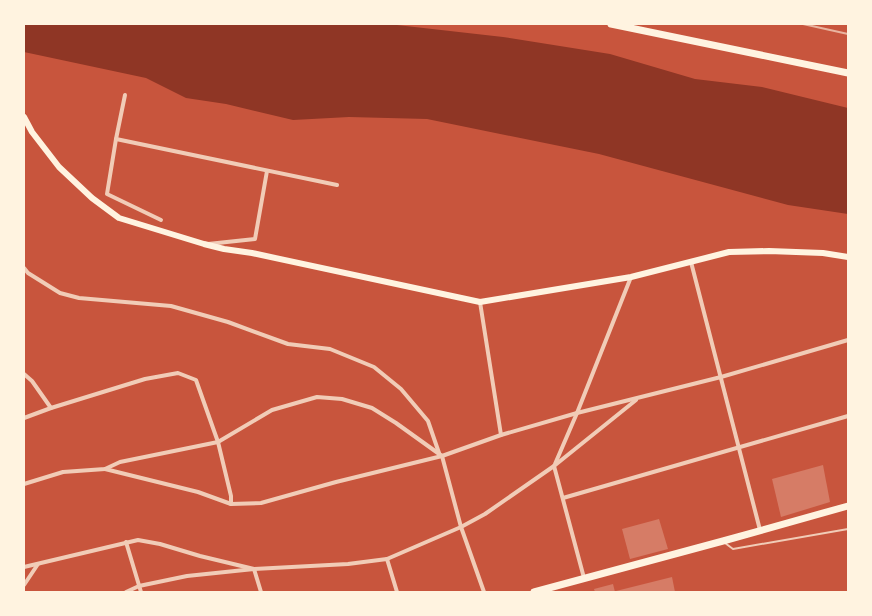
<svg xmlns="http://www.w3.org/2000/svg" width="872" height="616" font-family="'PT Sans',sans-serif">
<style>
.water{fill:#8f3625}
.building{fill:#d67c66}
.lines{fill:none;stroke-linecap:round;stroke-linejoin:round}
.service{stroke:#f1ccb7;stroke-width:2}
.minor{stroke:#f1ccb7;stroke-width:4}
.secondary{stroke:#fff3e0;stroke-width:6}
.primary{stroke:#fff3e0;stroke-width:7}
.trunk{stroke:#fff3e0;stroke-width:7}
.rail{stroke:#e9b49f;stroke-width:2}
</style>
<rect width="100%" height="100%" fill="#c8553d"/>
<!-- water -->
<path class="water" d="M 24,24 L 388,24 L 503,37 L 610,54 L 695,79 L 762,87 L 848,108 L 848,214 L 788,205 L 599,154 L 427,119 L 349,117 L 293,120 L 226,104 L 186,98 L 146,78 L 24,52 Z"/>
<!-- building -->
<g class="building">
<path d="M 823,465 L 830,502 L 781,517 L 772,479 Z"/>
<path d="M 659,519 L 668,549 L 630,559 L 622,529 Z"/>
<path d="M 672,577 L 675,592 L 616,592 L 616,591 Z"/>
<path d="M 613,584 L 615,592 L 595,592 L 594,589 Z"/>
</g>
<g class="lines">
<!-- service -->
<path class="service" d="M 725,543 L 733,549 L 848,529"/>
<!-- minor -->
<g class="minor">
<path d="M 125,95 L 116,139 L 107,194 L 161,220"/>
<path d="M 116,139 L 337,185"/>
<path d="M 208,244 L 255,239 L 267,171"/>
<path d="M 691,262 L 760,530"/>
<path d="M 24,268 L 28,273 L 60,293 L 79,298 L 171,306 L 228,322 L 288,344 L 330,349 L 374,367 L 401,389 L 428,421 L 439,453"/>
<path d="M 480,302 L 501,435"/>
<path d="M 24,374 L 32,381 L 51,408"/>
<path d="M 24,418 L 51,408 L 145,379 L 178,373 L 196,380 L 218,442 L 231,496 L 231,504"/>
<path d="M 555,464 L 577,413 L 631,277"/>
<path d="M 554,466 L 584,578"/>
<path d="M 105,469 L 198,492 L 231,504 L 261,503 L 336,482 L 442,456 L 501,435 L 577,413 L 721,377 L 848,340"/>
<path d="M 24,484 L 63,472 L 105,469 L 120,462 L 218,442 L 272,410 L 317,397 L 342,399 L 372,408 L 396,423 L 442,456 L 461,527 L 484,592"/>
<path d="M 563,498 L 848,416"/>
<path d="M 126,542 L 141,592"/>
<path d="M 387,559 L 397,592"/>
<path d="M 24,567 L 138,540 L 160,544 L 200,556 L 254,569 L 348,564 L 387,559 L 461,527 L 485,514 L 554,466 L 636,400"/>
<path d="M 24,585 L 38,564"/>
<path d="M 126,592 L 139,586 L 187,576 L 254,569 L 261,592"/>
</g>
<!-- secondary -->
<path class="secondary" d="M 24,117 L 32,132 L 59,167 L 92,198 L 119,218 L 204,244 L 224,249 L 252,253 L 480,302 L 631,277 L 729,252 L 769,251 L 823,253 L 848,257"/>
<!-- primary -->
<path class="primary" d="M 534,592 L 723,541 L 848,506"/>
<!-- trunk -->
<path class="trunk" d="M 611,24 L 848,73"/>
<!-- rail -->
<path class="rail" d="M 803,24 L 848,34"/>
</g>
<!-- border -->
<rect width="872" height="616" fill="none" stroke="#fff3e0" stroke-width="50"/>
</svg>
